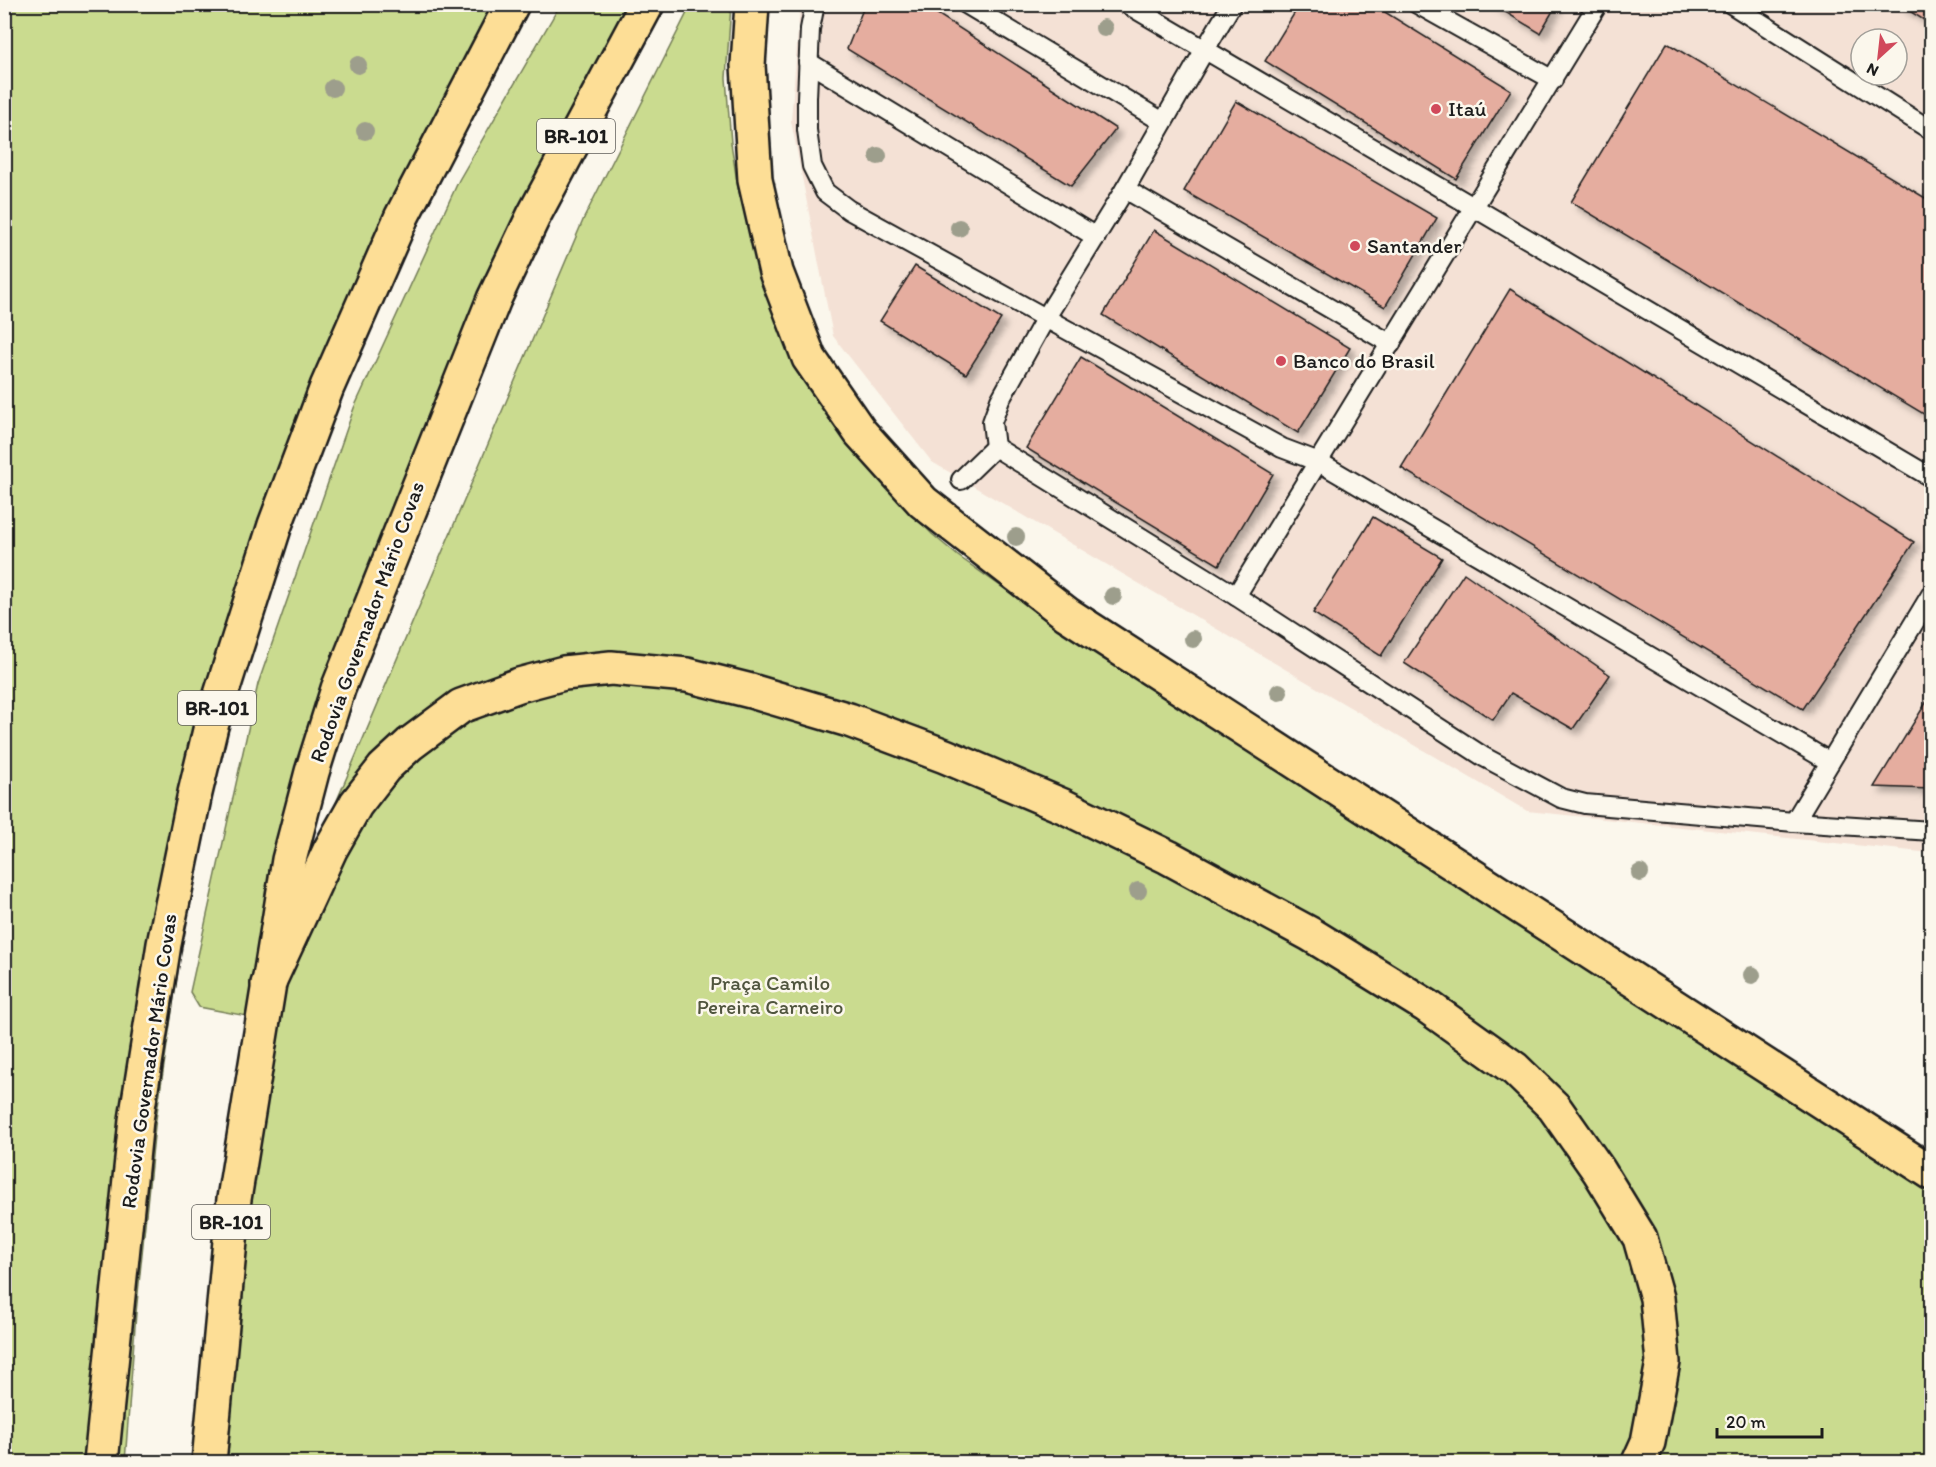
<svg xmlns="http://www.w3.org/2000/svg" width="1936" height="1467" font-family="Itim,sans-serif">
<style>
.built{fill:#f4e1d5;fill-rule:evenodd}
.green{fill:#cadb8f;stroke:#737c56;stroke-width:1.5}
.building{fill:#e5ad9f;stroke:#1c1c1c;stroke-width:1.5;filter:url(#shadow)}
.lines{fill:none;stroke-linecap:round;stroke-linejoin:round}
.lane-casing{stroke:#1c1c1c;stroke-width:22}
.highway-casing{stroke:#1c1c1c;stroke-width:38}
.lane{stroke:#fbf7ec;stroke-width:18}
.highway{stroke:#fdde96;stroke-width:33}
.tree{fill:#9d9e8c}
.poi-dot{fill:#d1495b;stroke:#fbf7ec;stroke-width:2}
.labels{text-anchor:middle;stroke-width:5;stroke-linejoin:round;paint-order:stroke}
.shield{fill:#fbf7ec;stroke:#5f5e5a;stroke-width:1.5}
.shield-label{font-size:20px;font-weight:bold;fill:#1c1c1c}
.poi-label{font-size:21px;fill:#1c1c1c;stroke:#fbf7ec;text-anchor:start}
.street-label{font-size:21px;fill:#1c1c1c;stroke:#fbf7ec}
.park-label{font-size:21px;fill:#50553e;stroke:#fbf7ec}
</style>
<defs>
<filter id="shadow"><feDropShadow dx="5.5" dy="5.5" stdDeviation="3" flood-color="#0004"/></filter>
</defs>
<rect width="100%" height="100%" fill="#fbf7ec"/>
<filter id="ink" filterUnits="userSpaceOnUse"><feTurbulence type="fractalNoise" baseFrequency=".0167" numOctaves="2"/><feDisplacementMap in="SourceGraphic" scale="12" xChannelSelector="R" yChannelSelector="G"/><feConvolveMatrix kernelMatrix="1 2 1 2 8 2 1 2 1" color-interpolation-filters="sRGB"/></filter>
<g filter="url(#ink)">
<!-- built -->
<path class="built" d="M 800,5 L 1931,5 L 1931,853 L 1527,811 L 932,462 L 833,336 L 791,121 ZM 1861,39 L 1897,39 L 1897,75 L 1861,75 Z"/>
<!-- green -->
<g class="green">
<path d="M 5,5 L 517,5 L 334,391 L 214,727 L 155,1126 L 136,1313 L 125,1462 L 5,1462 Z"/>
<path d="M 560,5 L 639,5 L 428,448 L 252,1017 L 199,1007 L 190,992 L 258,684 L 354,408 L 459,180 Z"/>
<path d="M 691,5 L 731,5 L 726,78 L 731,143 L 738,188 L 761,276 L 852,447 L 875,475 L 932,534 L 958,556 L 1036,611 L 1931,1192 L 1931,1462 L 209,1462 L 283,877 L 318,845 L 584,218 Z"/>
</g>
<!-- building -->
<g class="building">
<path d="M 865,4 L 922,4 L 1116,129 L 1071,186 L 847,49 Z"/>
<path d="M 1300,4 L 1372,4 L 1511,90 L 1456,179 L 1265,61 Z"/>
<path d="M 1492,4 L 1557,4 L 1540,33 Z"/>
<path d="M 1898,4 L 1932,4 L 1932,25 Z"/>
<path d="M 1667,43 L 1932,202 L 1932,419 L 1571,202 Z"/>
<path d="M 1236,101 L 1437,218 L 1385,307 L 1184,191 Z"/>
<path d="M 1154,230 L 1350,348 L 1298,433 L 1103,315 Z"/>
<path d="M 915,266 L 1001,319 L 966,374 L 880,321 Z"/>
<path d="M 1510,289 L 1914,542 L 1803,709 L 1401,468 Z"/>
<path d="M 1081,357 L 1273,474 L 1219,565 L 1026,448 Z"/>
<path d="M 1373,517 L 1442,558 L 1381,656 L 1313,613 Z"/>
<path d="M 1464,573 L 1610,675 L 1573,729 L 1511,693 L 1493,720 L 1404,663 Z"/>
<path d="M 1932,693 L 1932,789 L 1874,787 Z"/>
</g>
<g class="lines">
<!-- lane casing -->
<g class="lane-casing">
<g id="lane">
<path d="M 815,4 L 810,29 L 807,98 L 807,130 L 812,166 L 825,192 L 849,210 L 1282,448 L 1319,462 L 1830,762"/>
<path d="M 966,4 L 1163,122"/>
<path d="M 1127,4 L 1475,208 L 1932,478"/>
<path d="M 1417,4 L 1553,80"/>
<path d="M 1731,4 L 1932,131"/>
<path d="M 808,62 L 1096,237"/>
<path d="M 1125,189 L 1391,344"/>
<path d="M 995,447 L 1236,596 L 1484,757 L 1561,798 L 1585,804 L 1794,822 L 1932,831"/>
<path d="M 995,447 L 992,422 L 1000,400 L 1045,319 L 1125,189 L 1204,51 L 1232,4"/>
<path d="M 961,480 L 995,447"/>
<path d="M 1236,596 L 1598,4"/>
<path d="M 1794,822 L 1932,593"/>
</g>
</g>
<!-- highway casing -->
<g class="highway-casing">
<g id="highway">
<path d="M 752,4 L 748,65 L 755,180 L 776,272 L 809,358 L 860,432 L 923,502 L 1067,614 L 1932,1173"/>
<path d="M 268,984 L 330,850 L 356,804 L 384,768 L 410,744 L 461,706 L 519,685 L 564,673 L 611,668 L 687,675 L 751,691 L 849,720 L 945,756 L 1063,806 L 1168,857 L 1310,934 L 1427,1006 L 1515,1069 L 1554,1107 L 1599,1171 L 1640,1238 L 1657,1298 L 1663,1362 L 1648,1442 L 1639,1462"/>
<path d="M 101,1462 L 136,1120 L 164,944 L 195,793 L 211,726 L 275,525 L 327,387 L 402,216 L 512,4"/>
<path d="M 209,1462 L 234,1199 L 289,860 L 312,772 L 338,689 L 494,299 L 534,215 L 647,4"/>
</g>
</g>
<!-- lane -->
<use href="#lane" class="lane"/>
<!-- highway -->
<use href="#highway" class="highway"/>
</g>
<!-- trees -->
<g class="tree">
<circle cx="1104" cy="28" r="9"/>
<circle cx="358" cy="65" r="9"/>
<circle cx="333" cy="88" r="9"/>
<circle cx="365" cy="131" r="9"/>
<circle cx="878" cy="156" r="9"/>
<circle cx="959" cy="228" r="9"/>
<circle cx="1016" cy="537" r="9"/>
<circle cx="1113" cy="596" r="9"/>
<circle cx="1193" cy="639" r="9"/>
<circle cx="1279" cy="692" r="9"/>
<circle cx="1640" cy="873" r="9"/>
<circle cx="1138" cy="891" r="9"/>
<circle cx="1752" cy="975" r="9"/>
</g>
</g>
<!-- markers -->
<g class="poi-dot">
<circle cx="1436" cy="109" r="6"/>
<circle cx="1355" cy="246" r="6"/>
<circle cx="1281" cy="361" r="6"/>
</g>
<g class="labels">
<!-- shield labels -->
<g class="shield">
<rect x="537" y="119" width="78" height="34" rx="4.5"/>
<rect x="178" y="691" width="78" height="34" rx="4.5"/>
<rect x="192" y="1205" width="78" height="34" rx="4.5"/>
</g>
<g class="shield-label">
<text x="576" y="143">BR-101</text>
<text x="217" y="715">BR-101</text>
<text x="231" y="1229">BR-101</text>
</g>
<!-- poi labels -->
<g class="poi-label">
<text x="1448" y="116">Itaú</text>
<text x="1367" y="253">Santander</text>
<text x="1293" y="368">Banco do Brasil</text>
</g>
<!-- street labels -->
<g class="street-label">
<text transform="translate(367 622) rotate(-70)" y="7">Rodovia Governador Mário Covas</text>
<text transform="translate(149 1061) rotate(-82)" y="7">Rodovia Governador Mário Covas</text>
</g>
<!-- park labels -->
<g class="park-label">
<text x="770" y="990">Praça Camilo<tspan x="770" dy="24">Pereira Carneiro</tspan></text>
</g>
</g>
<!-- margin -->
<rect width="1936" height="1467" fill="none" stroke="#fbf7ec" stroke-width="24"/>
<rect x="12" y="12" width="1912" height="1443" fill="none" stroke="#1c1c1c" stroke-width="2" filter="url(#ink)"/>
<!-- north arrow -->
<g transform="translate(1879 57) rotate(207)"><circle r="28" fill="#fbf7ec" stroke="#a29f99" stroke-width="1.5"/>
<path d="M0-4.5L10 22L0 15L-10 22Z" fill="#d1495b"/>
<text y="-9" font-size="16" font-weight="bold" text-anchor="middle" fill="#1c1c1c">N</text>
</g>
<!-- scale -->
<path d="M1717 1428v9h105v-9" fill="none" stroke="#1c1c1c" stroke-width="3"/>
<text x="1726" y="1428" font-size="18" fill="#1c1c1c" stroke="#fbf7ec" stroke-width="4.5" paint-order="stroke">20 m</text>
</svg>
